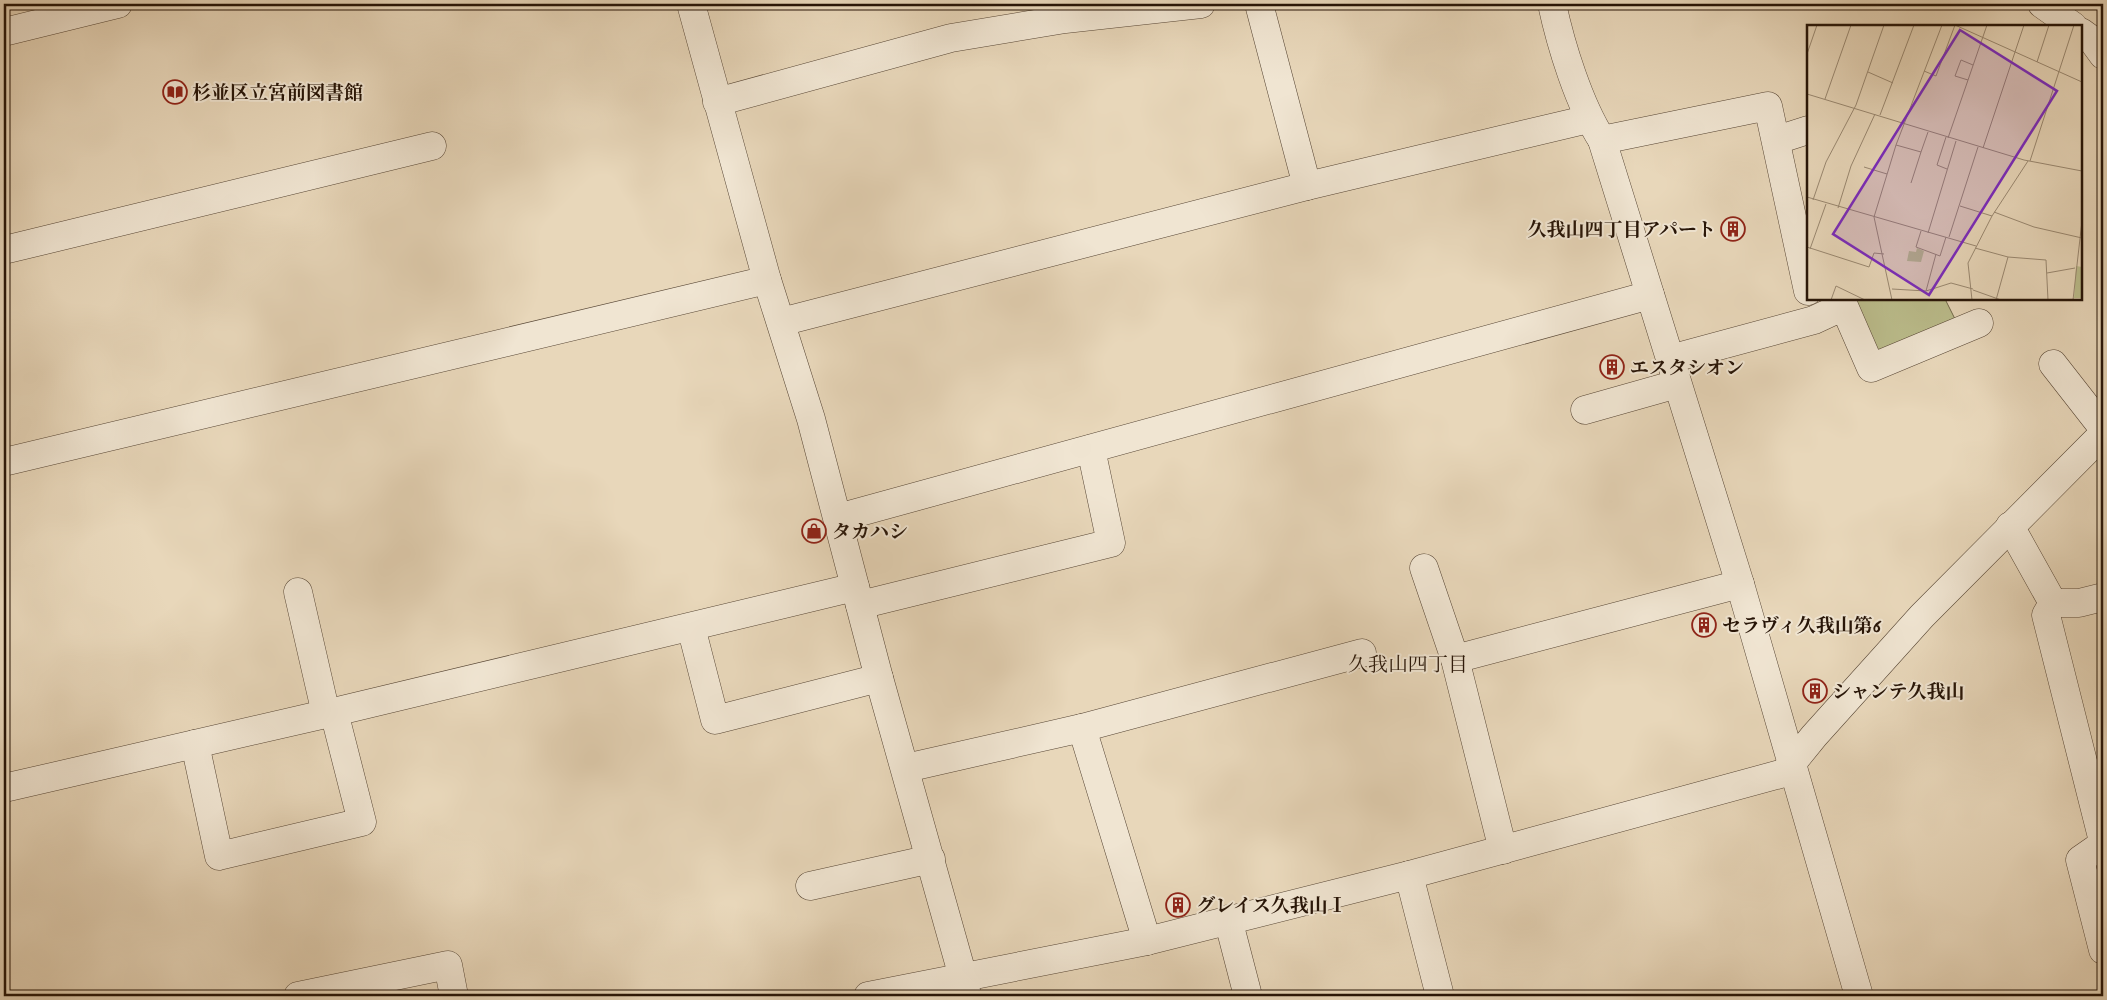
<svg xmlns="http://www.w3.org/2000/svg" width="2107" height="1000" font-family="'IM FELL English','Noto Serif JP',serif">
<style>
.green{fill:#bbbd8c;stroke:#70684a}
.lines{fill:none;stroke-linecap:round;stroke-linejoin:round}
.minor-casing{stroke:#564534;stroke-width:29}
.minor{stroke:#f0e5d2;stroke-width:28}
.labels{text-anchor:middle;stroke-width:4;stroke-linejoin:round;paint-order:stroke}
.poi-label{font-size:19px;font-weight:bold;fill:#261407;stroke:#f0e5d2;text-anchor:start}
.neighbourhood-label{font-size:20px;fill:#261407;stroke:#f0e5d2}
.inset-road{fill:none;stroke:#9a8972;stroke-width:1}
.view{fill:#7b2cbf;fill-opacity:0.15;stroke:#7b2cbf;stroke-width:2.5}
.inset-edge{fill:none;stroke:#261407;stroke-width:2.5}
</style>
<rect width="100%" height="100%" fill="#e8d7ba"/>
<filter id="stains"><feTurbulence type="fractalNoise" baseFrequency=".004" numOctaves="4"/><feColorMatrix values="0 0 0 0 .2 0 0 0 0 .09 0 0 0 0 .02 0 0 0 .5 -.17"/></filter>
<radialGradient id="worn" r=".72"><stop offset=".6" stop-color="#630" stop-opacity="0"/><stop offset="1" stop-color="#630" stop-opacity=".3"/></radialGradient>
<!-- green -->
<path class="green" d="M 1852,299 L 1945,299 L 1957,323 L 1876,356 Z"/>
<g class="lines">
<!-- minor casing -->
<g class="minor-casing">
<g id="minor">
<path d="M 691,4 L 767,280 L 811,419 L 879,678 L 963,977 L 967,996"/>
<path d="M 1259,4 L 1307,186"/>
<path d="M 1552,4 C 1561,46 1579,104 1602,140 L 1740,584 L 1859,996"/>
<path d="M 2042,4 L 2073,26"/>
<path d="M 4,32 L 118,4"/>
<path d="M 2081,32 L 2092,40 L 2103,55"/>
<path d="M 717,102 L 951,38 L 1065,19 L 1201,4"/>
<path d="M 1602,140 L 1768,106 L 1808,291"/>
<path d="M 1777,140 L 1808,130"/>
<path d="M 4,250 L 432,146"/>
<path d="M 781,322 L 1307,186 L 1589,119"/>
<path d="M 1670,359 L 1814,320 L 1844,306 L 1871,368 L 1979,323"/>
<path d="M 2053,364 L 2103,428"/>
<path d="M 1585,410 L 1677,384"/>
<path d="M 4,462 L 767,280"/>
<path d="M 838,518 L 1650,295"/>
<path d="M 2010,526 L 2053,603"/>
<path d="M 1424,568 L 1455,659 L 1503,850"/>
<path d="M 298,592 L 326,714"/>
<path d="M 2053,603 L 2046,615 L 2103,841"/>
<path d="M 2053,603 L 2079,603 L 2103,597"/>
<path d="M 860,605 L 1111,543 L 1091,449"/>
<path d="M 691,627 L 715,720 L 879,678"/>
<path d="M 1455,659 L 1740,584"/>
<path d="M 1082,728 L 1362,653"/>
<path d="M 195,744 L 219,856 L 362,822 L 334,712"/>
<path d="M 906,768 L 1082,728 L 1147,941"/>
<path d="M 4,788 L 334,712 L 855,587"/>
<path d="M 2103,844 L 2080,860 L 2103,950"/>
<path d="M 1409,875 L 1440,996"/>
<path d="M 810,886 L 931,859"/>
<path d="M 1228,919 L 1248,996"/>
<path d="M 298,996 L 448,965 L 454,996"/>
<path d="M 868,996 L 1147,941 L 1409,875 L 1784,773 L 1814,736 L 1922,616 L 2103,434"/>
</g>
</g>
<!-- minor -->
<use href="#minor" class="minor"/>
</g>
<!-- icons -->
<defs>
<g id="library-ring" transform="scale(1.25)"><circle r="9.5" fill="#f0e5d2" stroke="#8f2418" stroke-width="1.5"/><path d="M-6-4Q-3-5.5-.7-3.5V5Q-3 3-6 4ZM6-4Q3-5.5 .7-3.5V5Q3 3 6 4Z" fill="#8f2418"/></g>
<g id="building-ring" transform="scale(1.25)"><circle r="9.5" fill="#f0e5d2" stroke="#8f2418" stroke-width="1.5"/><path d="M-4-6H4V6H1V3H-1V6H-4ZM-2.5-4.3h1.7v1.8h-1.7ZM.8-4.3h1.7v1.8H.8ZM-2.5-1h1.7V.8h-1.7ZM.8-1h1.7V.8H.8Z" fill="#8f2418"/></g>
<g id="shop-ring" transform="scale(1.25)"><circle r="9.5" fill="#f0e5d2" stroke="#8f2418" stroke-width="1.5"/><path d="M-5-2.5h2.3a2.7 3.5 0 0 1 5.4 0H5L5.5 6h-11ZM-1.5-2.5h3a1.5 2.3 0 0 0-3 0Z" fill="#8f2418"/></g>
</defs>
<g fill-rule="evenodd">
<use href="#library-ring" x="175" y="92"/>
<use href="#building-ring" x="1733" y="229"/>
<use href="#building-ring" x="1612" y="367"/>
<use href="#shop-ring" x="814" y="531"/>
<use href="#building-ring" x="1704" y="625"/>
<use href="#building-ring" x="1815" y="691"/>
<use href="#building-ring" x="1178" y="905"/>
</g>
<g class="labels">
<!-- poi labels -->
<g class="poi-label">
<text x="192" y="99">杉並区立宮前図書館</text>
<text x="1716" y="236" text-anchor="end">久我山四丁目アパート</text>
<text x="1630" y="374">エスタシオン</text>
<text x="832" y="538">タカハシ</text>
<text x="1722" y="632">セラヴィ久我山第6</text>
<text x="1832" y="698">シャンテ久我山</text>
<text x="1196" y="912">グレイス久我山Ⅰ</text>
</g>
<!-- neighbourhood labels -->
<g class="neighbourhood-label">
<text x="1408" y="671">久我山四丁目</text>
</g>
</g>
<!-- overview -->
<g transform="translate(1807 25)">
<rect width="275" height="275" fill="#e8d7ba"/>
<path d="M 110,223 L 117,226 L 114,237 L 100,236 L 102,226 L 109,227 ZM 269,241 L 275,242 L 275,273 L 267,273 Z" fill="#bbbd8c"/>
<path class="inset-road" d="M 148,0 L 275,57M 0,29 L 10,0M 230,37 L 242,0M 117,46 L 129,51 L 148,0M 61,47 L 86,58M 161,55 L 148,51 L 154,35 L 166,40M 0,69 L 217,135 L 275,146M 18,74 L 44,0M 73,90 L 107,0M 139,112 L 130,140 L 140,144M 141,113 L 180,0M 89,120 L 114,127 L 121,107M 176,123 L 217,0M 223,136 L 267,0M 57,142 L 80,149M 104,158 L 114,127M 0,172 L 169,221M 6,175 L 19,137 L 49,80 L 77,0M 153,181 L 185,191M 31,183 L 44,141 L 68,89M 187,187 L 227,202 L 275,213M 114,206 L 109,222 L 133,231 L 139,212M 121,208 L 149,116M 142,212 L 171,122M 0,222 L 62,242 L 67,228 L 77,229M 168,223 L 201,232 L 239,235 L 241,275M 3,224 L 19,179M 240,248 L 268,243M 85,264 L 119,266 L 144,258 L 166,264M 166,265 L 194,275M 119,266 L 129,229M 24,275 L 29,261 L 58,275M 85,275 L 67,192 L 89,120 L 135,0M 165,275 L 161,238 L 185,191 L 221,136M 189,275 L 201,232M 266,275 L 275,196"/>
<path class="view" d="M 153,5 L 250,66 L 122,270 L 26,209 Z"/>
<rect width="275" height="275" class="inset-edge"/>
</g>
<!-- margin -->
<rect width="2107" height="1000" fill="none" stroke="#e8d7ba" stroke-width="20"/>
<rect x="5" y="5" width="2097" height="990" fill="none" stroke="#261407" stroke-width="2.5"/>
<rect x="10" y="10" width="2087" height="980" fill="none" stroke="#261407"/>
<rect width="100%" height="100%" filter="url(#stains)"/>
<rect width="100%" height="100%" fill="url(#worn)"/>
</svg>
